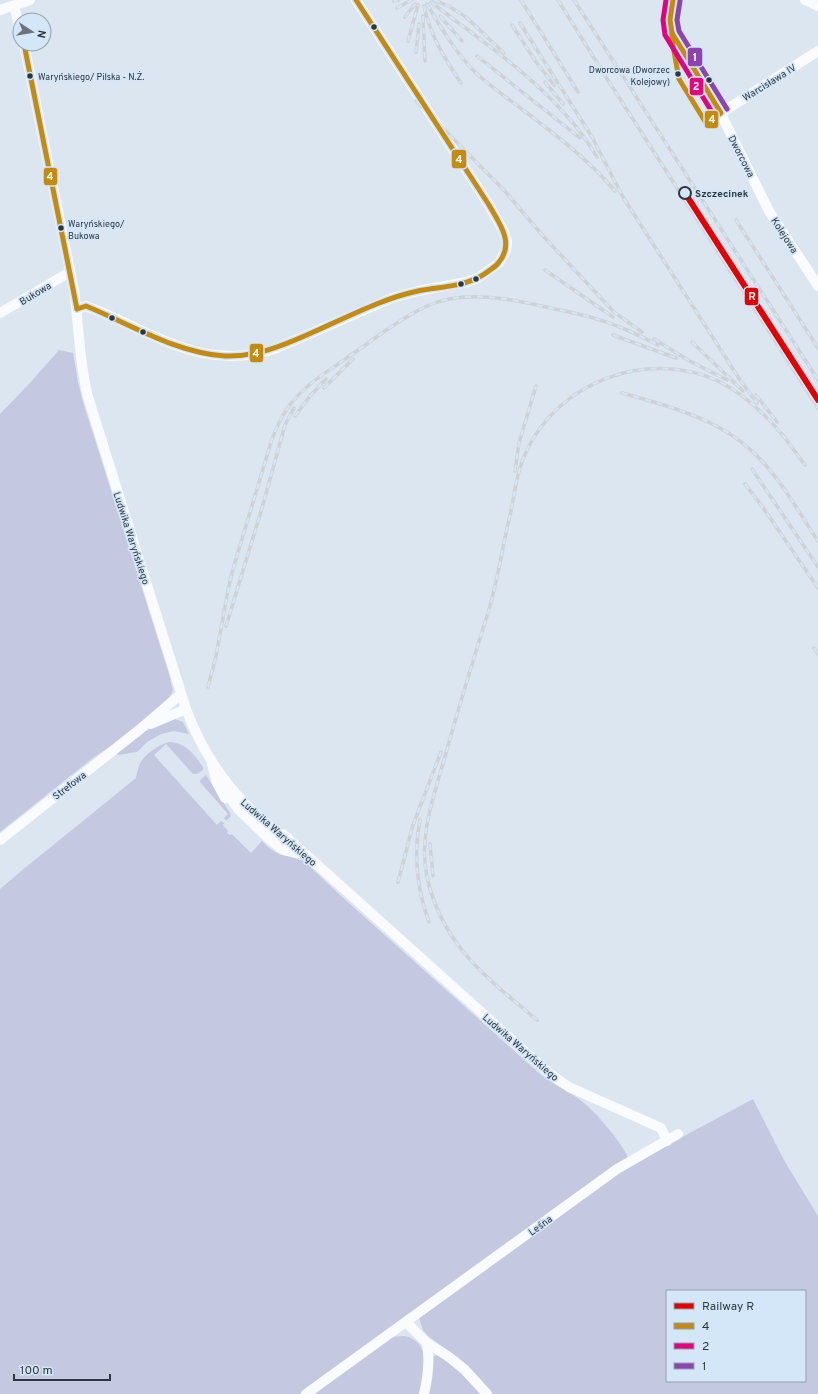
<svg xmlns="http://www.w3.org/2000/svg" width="818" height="1394" font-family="Overpass,sans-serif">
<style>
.green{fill:#c4c8e1;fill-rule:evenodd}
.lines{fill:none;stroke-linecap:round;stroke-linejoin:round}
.minor{stroke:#fafbfd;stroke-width:10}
.rail-casing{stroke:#ced2d5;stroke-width:3.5}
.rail{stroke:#d3e7f9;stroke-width:2;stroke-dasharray:6;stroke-linecap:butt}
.bus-1-casing{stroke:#d3e7f9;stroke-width:8}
.bus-2-casing{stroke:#d3e7f9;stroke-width:8}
.bus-3-casing{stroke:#d3e7f9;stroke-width:8}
.bus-1{stroke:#c58a10;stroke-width:5}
.bus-2{stroke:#e5007d;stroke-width:5}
.bus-3{stroke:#8e44ad;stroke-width:5}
.rail-1-casing{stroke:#d3e7f9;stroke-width:9}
.rail-1{stroke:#e50000;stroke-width:6}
.bus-dot{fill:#2f373e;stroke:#d3e7f9;stroke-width:1.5}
.stop-dot{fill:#d3e7f9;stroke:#2f373e;stroke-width:2}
.labels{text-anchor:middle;stroke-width:3.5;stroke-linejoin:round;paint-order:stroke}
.bus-label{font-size:9px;fill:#2f373e;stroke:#d3e7f9;text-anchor:start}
.street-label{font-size:10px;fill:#2f373e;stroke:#d3e7f9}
.stop-label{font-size:10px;font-weight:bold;fill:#2f373e;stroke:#d3e7f9;text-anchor:start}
.line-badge{stroke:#d3e7f9;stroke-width:1.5}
.badge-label{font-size:11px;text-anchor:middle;font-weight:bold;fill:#fff}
</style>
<rect width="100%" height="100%" fill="#dbe6f1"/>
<!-- green -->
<g class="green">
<path d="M 59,350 L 73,353 L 78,382 L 83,402 L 169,674 L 173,691 L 169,698 L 125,737 L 94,757 L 0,832 L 0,414 L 29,384 Z"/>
<path d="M 175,719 L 183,722 L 189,734 L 174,731 L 161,734 L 147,742 L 137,752 L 118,755 L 116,753 C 133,740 153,723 175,719 Z"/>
<path d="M 170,742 C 186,743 194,754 203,767 L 203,770 L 197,774 L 193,774 L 166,744 L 154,755 L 217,825 L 221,821 L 224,823 L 223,825 L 228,831 L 227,833 L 230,835 L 232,834 L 251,853 L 262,841 L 269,848 L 277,853 L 304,861 L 340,895 L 540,1074 C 551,1083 564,1089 576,1097 C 593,1108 619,1139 628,1157 L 300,1394 L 0,1394 L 0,889 L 20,872 L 136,778 C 137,773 138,766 141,762 C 145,754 161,743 170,742 Z"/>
<path d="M 206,775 L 230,813 L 231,816 L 226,821 L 224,818 L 228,814 L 200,782 L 200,780 Z"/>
<path d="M 753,1099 L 785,1162 L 818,1216 L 818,1394 L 490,1394 L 447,1350 L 428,1336 L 423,1330 L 419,1318 L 632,1164 ZM 667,1291 L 805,1291 L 805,1381 L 667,1381 Z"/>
<path d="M 405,1336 C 433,1343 424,1373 421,1394 L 311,1394 L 390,1337 Z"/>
<path d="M 436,1355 L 444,1356 L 483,1394 L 428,1394 L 433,1357 Z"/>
</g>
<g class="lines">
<!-- minor -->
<g class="minor">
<path d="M 673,0 L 670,20 L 672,33 L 717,106 L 769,211 L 818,286"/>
<path d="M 805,0 L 818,6"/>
<path d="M 14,6 L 20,29"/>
<path d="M 0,10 L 30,0"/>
<path d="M 24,44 L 74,290 C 79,326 79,362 88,397 L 186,709 C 202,752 226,788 260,818 C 269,826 277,834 288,838"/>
<path d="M 721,113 L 818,51"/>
<path d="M 77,309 L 86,306 C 153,331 202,374 277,348 L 392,298 L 418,291 L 467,282 L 478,278 L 499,263 L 506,250 L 507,242 L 504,232 L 489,205 L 356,0"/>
<path d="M 0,313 L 70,272"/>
<path d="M 151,724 L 186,709"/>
<path d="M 212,764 L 217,783 L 225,798"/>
<path d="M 224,789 L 239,810 L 268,838 L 283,850 L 304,854"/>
<path d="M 283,834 L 549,1073 L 569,1087 L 661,1128 L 667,1141"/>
<path d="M 0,840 L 139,730 L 181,694"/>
<path d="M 406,1322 L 427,1343 L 449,1357 L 464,1369 L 487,1394"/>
<path d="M 306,1394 L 617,1169 L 678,1134"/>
<path d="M 424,1394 C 428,1377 430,1360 427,1343"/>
</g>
<!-- rail casing -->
<g class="rail-casing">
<g id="rail">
<path d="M 434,0 L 450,7 L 466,17 L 504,53"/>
<path d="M 521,0 L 578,92"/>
<path d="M 558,0 L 604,74 L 818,408"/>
<path d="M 574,0 L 818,380"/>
<path d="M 394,1 L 398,0"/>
<path d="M 431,2 C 476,37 526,70 564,113 C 577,126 587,141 597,157"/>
<path d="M 427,4 C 441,28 456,53 475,72 C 490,86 507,98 523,110 C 556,135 588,159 615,191"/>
<path d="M 424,6 C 430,35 445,59 461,83"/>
<path d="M 397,8 L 412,0"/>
<path d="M 423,16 L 425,61"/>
<path d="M 440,16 L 462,41"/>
<path d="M 405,17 L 415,4"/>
<path d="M 520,23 L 592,137 L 623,197 L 740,380 L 757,403"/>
<path d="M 512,25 L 536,62 L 554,85"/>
<path d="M 408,41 L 418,5"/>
<path d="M 416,52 L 419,24"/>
<path d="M 477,56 L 580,138"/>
<path d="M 545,82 L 563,104"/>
<path d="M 416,101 L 504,190 L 544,237 L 614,312 L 642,332"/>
<path d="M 736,220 L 818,348"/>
<path d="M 545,270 L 613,317"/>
<path d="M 613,335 L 676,358"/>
<path d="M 654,339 L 688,360"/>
<path d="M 692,342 L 743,391"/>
<path d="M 684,358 L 727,380"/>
<path d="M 324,388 L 353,359"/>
<path d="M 622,393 C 672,407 724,420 760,459 C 783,483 800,514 818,541"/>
<path d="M 756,395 L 777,422"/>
<path d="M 295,416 L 310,396 L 326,379"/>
<path d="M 782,434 L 805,465"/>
<path d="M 752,469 L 818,567"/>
<path d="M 515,471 L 519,443 L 536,386"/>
<path d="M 745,484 L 764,509 L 818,588"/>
<path d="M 226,626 L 260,515 L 285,425 L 294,408"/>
<path d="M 814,648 L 818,654"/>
<path d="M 208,687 L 216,656 L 228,590 L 233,569 L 272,439 C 276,429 280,419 287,409 C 303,385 330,370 354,353 C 377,337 401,318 427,306 C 467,288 515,300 555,309 C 576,313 597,318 617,326 C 631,331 644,338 658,345"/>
<path d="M 420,820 C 413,856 417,889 429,922"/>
<path d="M 430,844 L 433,876"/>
<path d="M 398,882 L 413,825 L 441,752"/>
<path d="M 537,1020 C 487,978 442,945 427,877 C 418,835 435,793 446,753 C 457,713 469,674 481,635 C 485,622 490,608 493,594 C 500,567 504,539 511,511 C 515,491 517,471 526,452 C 559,381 647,349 718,381 C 745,394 767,416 786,439"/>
</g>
</g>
<!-- rail -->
<use href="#rail" class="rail"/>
<!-- bus-1 casing -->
<g class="bus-1-casing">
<g id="bus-1">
<path d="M 672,33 L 721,113 L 706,123 L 679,79 L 672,40 Z"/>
<path d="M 672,33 L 670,20 L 673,0"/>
<path d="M 24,44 L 77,309"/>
<path d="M 77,309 L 86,306 C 130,324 176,353 225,356 C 255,357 282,346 309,334 C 344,319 380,299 418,291 C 437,287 460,287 477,278 C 482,276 486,273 490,270 C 493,268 497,265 499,262 C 515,243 499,223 489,205 L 356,0"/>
</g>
</g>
<!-- bus-2 casing -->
<g class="bus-2-casing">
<path id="bus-2" d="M 666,0 L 663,20 L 665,35 L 715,117"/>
</g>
<!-- bus-3 casing -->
<g class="bus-3-casing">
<path id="bus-3" d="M 680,1 L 677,20 L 679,31 L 727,109"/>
</g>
<!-- bus-1 -->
<use href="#bus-1" class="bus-1"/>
<!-- bus-2 -->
<use href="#bus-2" class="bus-2"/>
<!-- bus-3 -->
<use href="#bus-3" class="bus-3"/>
<!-- rail-1 casing -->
<g class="rail-1-casing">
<path id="rail-1" d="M 685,193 L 818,400"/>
</g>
<!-- rail-1 -->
<use href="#rail-1" class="rail-1"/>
</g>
<!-- markers -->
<g class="bus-dot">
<circle cx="374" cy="27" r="3.5"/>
<circle cx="678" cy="74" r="3.5"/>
<circle cx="30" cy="76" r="3.5"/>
<circle cx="709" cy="80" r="3.5"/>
<circle cx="61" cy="228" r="3.5"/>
<circle cx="476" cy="279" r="3.5"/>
<circle cx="461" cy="284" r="3.5"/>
<circle cx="112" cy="318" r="3.5"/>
<circle cx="143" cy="332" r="3.5"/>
</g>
<circle class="stop-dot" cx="685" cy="193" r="6"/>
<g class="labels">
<!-- bus labels -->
<g class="bus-label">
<text x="670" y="73" text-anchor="end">Dworcowa (Dworzec<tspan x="670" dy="12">Kolejowy)</tspan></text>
<text x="38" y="80">Waryńskiego/ Pilska - N.Ż.</text>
<text x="68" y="227">Waryńskiego/<tspan x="68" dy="12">Bukowa</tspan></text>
</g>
<!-- street labels -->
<g class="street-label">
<text transform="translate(769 82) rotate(-32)" y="4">Warcisława IV</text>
<text transform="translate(742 156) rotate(63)" y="4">Dworcowa</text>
<text transform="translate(785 235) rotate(57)" y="4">Kolejowa</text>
<text transform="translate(35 293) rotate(-31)" y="4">Bukowa</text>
<text transform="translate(132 538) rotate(72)" y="4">Ludwika Waryńskiego</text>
<text transform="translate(69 785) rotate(-38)" y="4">Strefowa</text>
<text transform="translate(279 832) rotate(41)" y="4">Ludwika Waryńskiego</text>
<text transform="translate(521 1047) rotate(41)" y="4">Ludwika Waryńskiego</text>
<text transform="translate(540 1225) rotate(-36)" y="4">Leśna</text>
</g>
<!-- stop labels -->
<g class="stop-label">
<text x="695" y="197">Szczecinek</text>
</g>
</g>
<g class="line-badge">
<rect x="687" y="47" width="16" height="20" rx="4" fill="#8e44ad"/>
<rect x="689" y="77" width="15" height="19" rx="4" fill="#e5007d"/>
<rect x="704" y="110" width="15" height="19" rx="4" fill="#c58a10"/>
<rect x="451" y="149" width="16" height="20" rx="4" fill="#c58a10"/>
<rect x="43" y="167" width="15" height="19" rx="4" fill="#c58a10"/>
<rect x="744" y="287" width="15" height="19" rx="4" fill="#e50000"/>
<rect x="249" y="343" width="15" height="20" rx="4" fill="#c58a10"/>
</g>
<g class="badge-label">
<text x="695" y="61">1</text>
<text x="696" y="90">2</text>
<text x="712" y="123">4</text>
<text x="459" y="163">4</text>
<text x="50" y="180">4</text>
<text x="752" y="300">R</text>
<text x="256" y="357">4</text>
</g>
<!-- legend -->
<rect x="666" y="1290" width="140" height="92" fill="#d3e7f9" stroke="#91a1ae"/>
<rect x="674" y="1303" width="20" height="6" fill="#e50000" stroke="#91a1ae"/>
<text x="702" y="1310" font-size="12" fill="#2f373e">Railway R</text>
<rect x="674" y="1323" width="20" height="6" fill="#c58a10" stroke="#91a1ae"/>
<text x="702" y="1330" font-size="12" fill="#2f373e">4</text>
<rect x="674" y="1343" width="20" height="6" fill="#e5007d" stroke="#91a1ae"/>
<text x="702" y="1350" font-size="12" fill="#2f373e">2</text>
<rect x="674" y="1363" width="20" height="6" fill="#8e44ad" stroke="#91a1ae"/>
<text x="702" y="1370" font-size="12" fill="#2f373e">1</text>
<!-- north arrow -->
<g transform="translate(32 32) rotate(102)"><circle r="19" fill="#d3e7f9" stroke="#91a1ae"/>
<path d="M0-3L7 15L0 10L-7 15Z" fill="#6b747d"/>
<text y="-6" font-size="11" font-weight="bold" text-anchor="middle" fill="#2f373e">N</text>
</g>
<!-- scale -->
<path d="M14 1374v6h96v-6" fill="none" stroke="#2f373e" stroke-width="2"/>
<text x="20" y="1374" font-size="12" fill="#2f373e" stroke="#d3e7f9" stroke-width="3" paint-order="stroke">100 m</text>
</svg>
